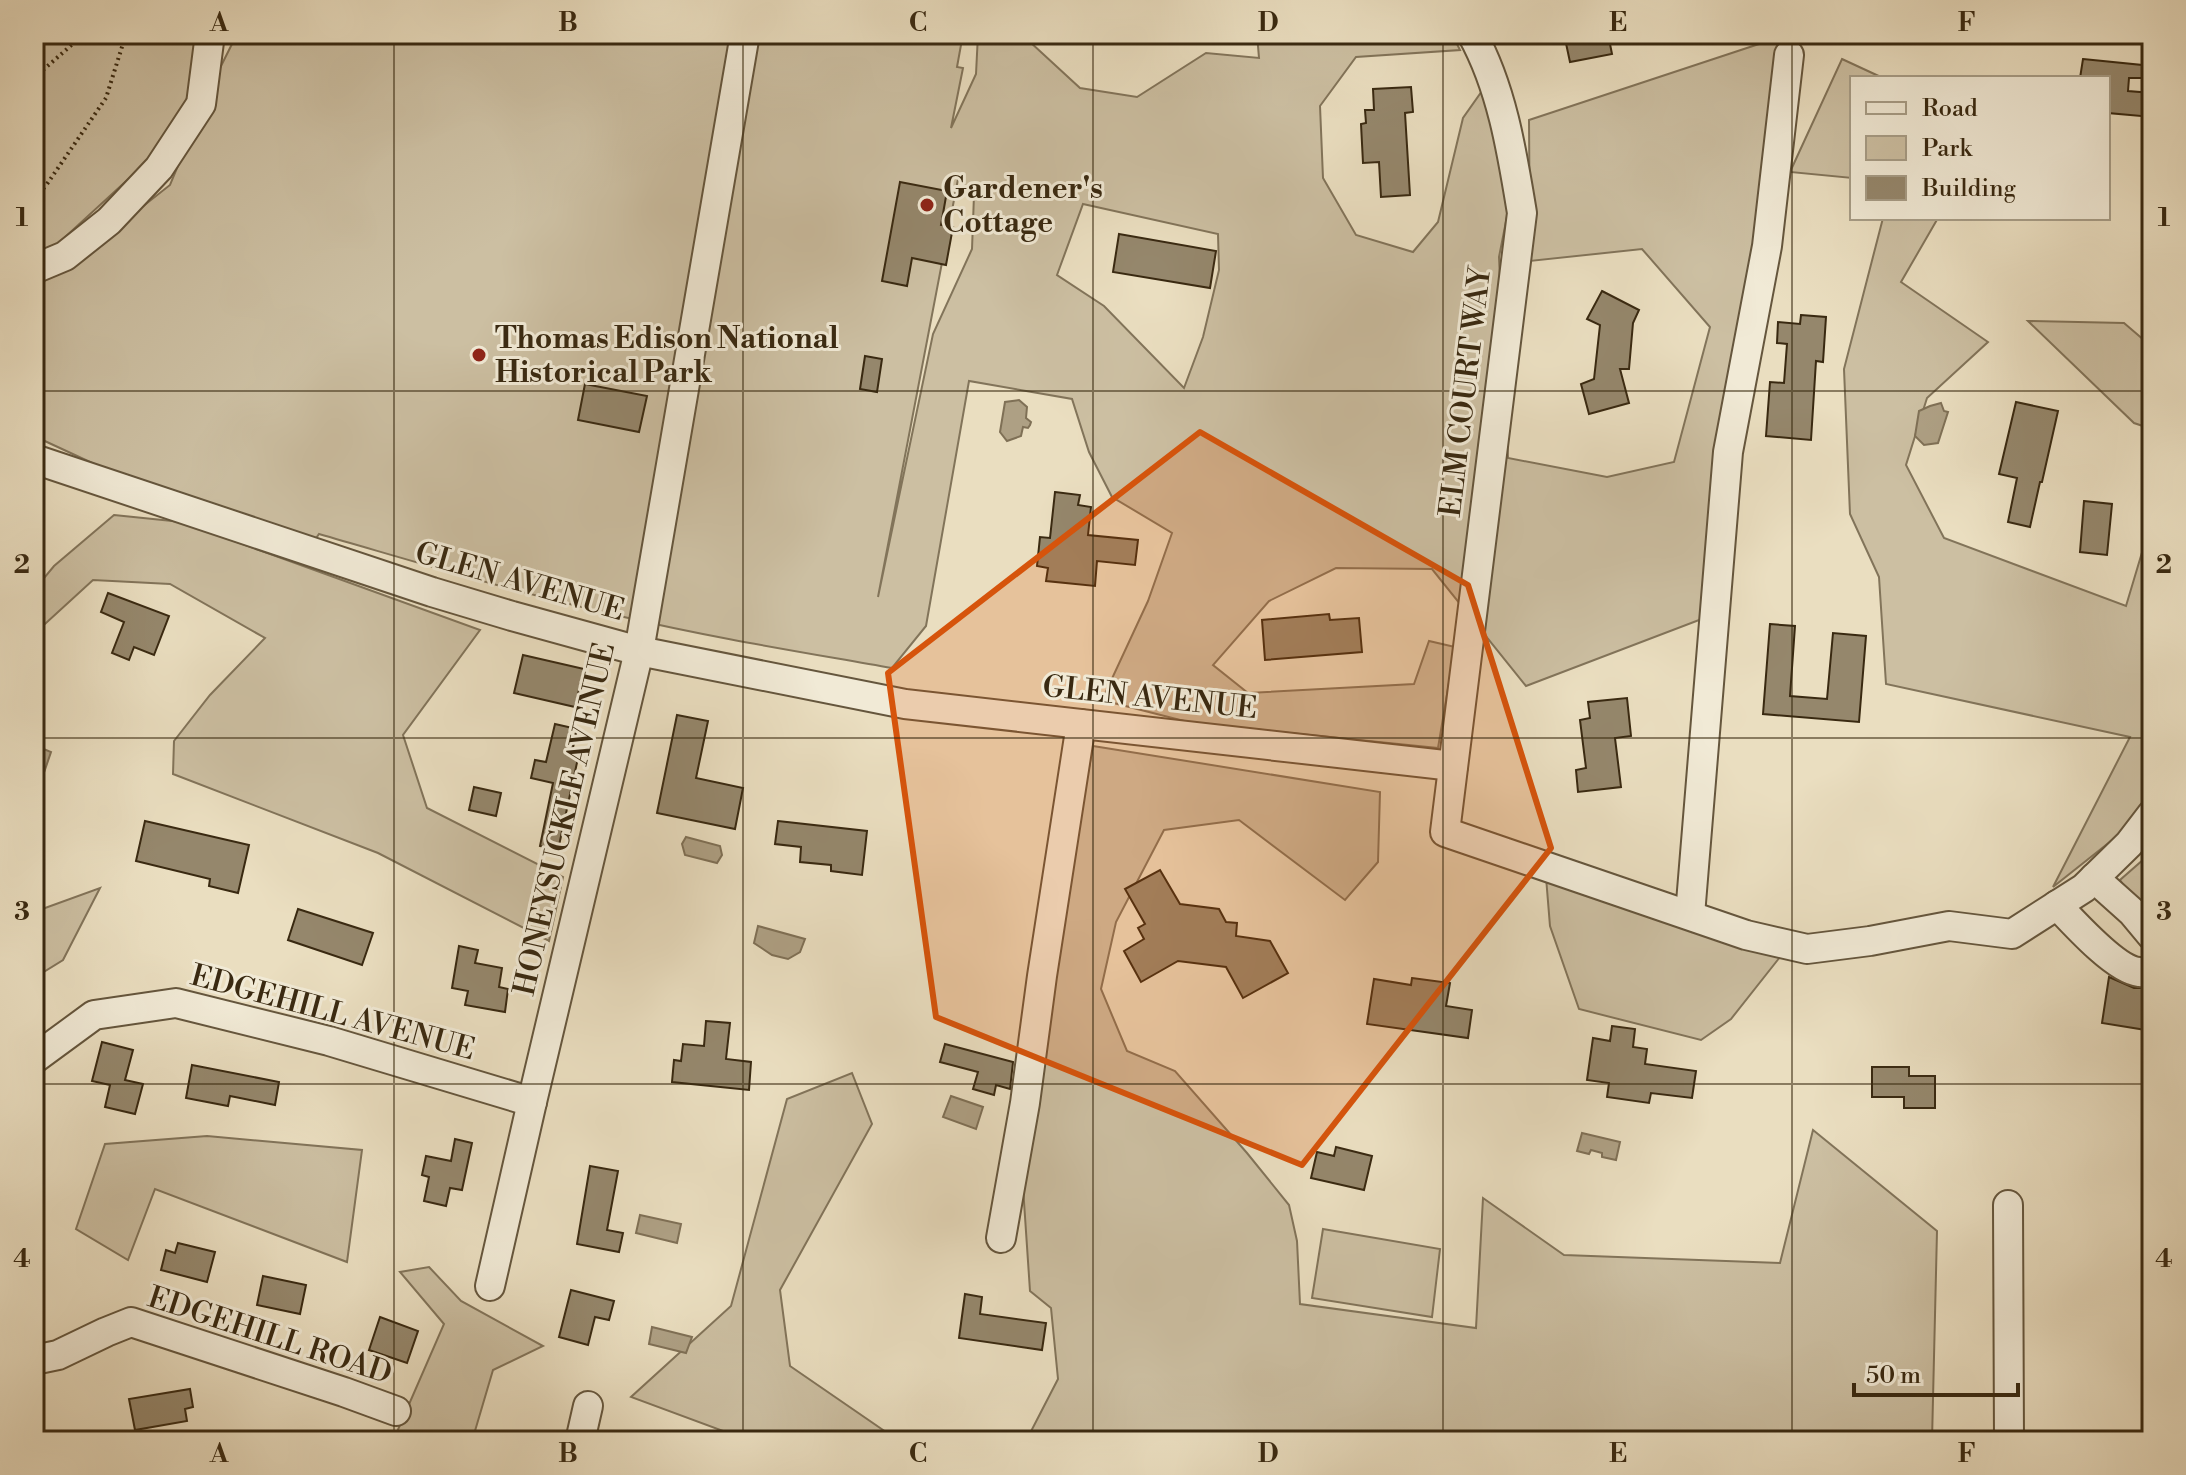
<svg xmlns="http://www.w3.org/2000/svg" width="2186" height="1475" font-family="'Libre Bodoni',serif">
<style>
.green{fill:#ccbfa2;stroke:#82745a;stroke-width:2;fill-rule:evenodd}
.water{fill:#aea084;stroke:#7f7056;stroke-width:2}
.building{fill:#95876c;stroke:#392911;stroke-width:2}
.lines{fill:none;stroke-linecap:round;stroke-linejoin:round}
.minor-casing{stroke:#65563d;stroke-width:32}
.path{stroke:#392911;stroke-width:4;stroke-dasharray:2 4;stroke-linecap:butt}
.minor{stroke:#f1ead6;stroke-width:28}
.marked{fill:#d6540c;fill-opacity:0.2;stroke:#d6540c;stroke-width:6;stroke-linejoin:round}
.grid{fill:none;stroke:#392911;stroke-width:2;stroke-opacity:0.55}
.poi-dot{fill:#8f2418;stroke:#f1ead6;stroke-width:3}
.labels{text-anchor:middle;stroke-width:6;stroke-linejoin:round;paint-order:stroke}
.poi-label{font-size:30px;font-weight:bold;fill:#392911;stroke:#f1ead6;text-anchor:start}
.street-label{font-size:30px;fill:#392911;stroke:#f1ead6}
.neatline{fill:none;stroke:#392911;stroke-width:3}
.grid-label{font-size:26px;text-anchor:middle;font-weight:bold;fill:#392911}
</style>
<rect width="100%" height="100%" fill="#eadec0"/>
<filter id="stains"><feTurbulence type="fractalNoise" baseFrequency=".0025" numOctaves="4"/><feColorMatrix values="0 0 0 0 .2 0 0 0 0 .09 0 0 0 0 .02 0 0 0 .5 -.17"/></filter>
<radialGradient id="worn" r=".72"><stop offset=".6" stop-color="#630" stop-opacity="0"/><stop offset="1" stop-color="#630" stop-opacity=".3"/></radialGradient>
<!-- green -->
<g class="green">
<path d="M 34,34 L 203,34 L 197,70 L 172,139 L 51,250 L 34,257 Z"/>
<path d="M 237,34 L 963,34 L 957,67 L 963,68 L 951,128 L 976,74 L 978,34 L 1033,34 L 1030,42 L 1080,88 L 1137,97 L 1206,53 L 1259,58 L 1257,34 L 1452,34 L 1460,50 L 1356,57 L 1320,106 L 1323,178 L 1356,235 L 1413,252 L 1438,222 L 1463,118 L 1482,91 L 1513,186 L 1499,257 L 1508,458 L 1607,477 L 1674,462 L 1710,327 L 1642,249 L 1530,261 L 1529,120 L 1765,42 L 1764,34 L 1795,34 L 1707,617 L 1526,686 L 1432,569 L 1336,568 L 1269,601 L 1213,665 L 1248,693 L 1414,684 L 1429,641 L 1455,647 L 1438,748 L 1192,723 L 1102,700 L 1148,601 L 1172,533 L 1112,497 L 1089,452 L 1072,399 L 969,381 L 926,626 L 892,668 C 802,652 713,638 624,617 C 521,594 420,563 319,534 L 310,547 L 131,481 L 34,436 L 34,275 L 89,249 L 170,185 L 213,82 ZM 958,179 L 974,195 L 972,249 L 933,334 L 878,597 ZM 1083,204 L 1218,234 L 1219,270 L 1203,337 L 1184,388 L 1104,306 L 1057,275 Z"/>
<path d="M 1842,59 L 1883,78 L 1852,78 L 1852,178 L 1790,172 Z"/>
<path d="M 1883,218 L 1938,218 L 1901,282 L 1988,342 L 1927,398 L 1906,465 L 1944,538 L 2126,606 L 2152,519 L 2152,801 L 2140,818 L 2053,887 L 2130,737 L 1886,684 L 1879,577 L 1850,514 L 1844,369 Z"/>
<path d="M 2028,321 L 2124,323 L 2152,347 L 2152,429 L 2134,423 Z"/>
<path d="M 114,515 L 182,522 L 480,630 L 403,735 L 427,808 L 563,877 L 549,941 L 378,853 L 173,774 L 174,741 L 210,695 L 265,638 L 170,584 L 93,580 L 34,634 L 34,590 L 54,566 Z"/>
<path d="M 1093,746 L 1380,792 L 1378,862 L 1345,900 L 1239,820 L 1164,830 L 1116,922 L 1101,989 L 1127,1051 L 1175,1071 L 1247,1153 L 1289,1205 L 1297,1241 L 1300,1304 L 1476,1328 L 1483,1198 L 1564,1255 L 1780,1263 L 1813,1130 L 1937,1231 L 1932,1441 L 1026,1441 L 1058,1379 L 1051,1308 L 1030,1291 L 1020,1142 Z"/>
<path d="M 2152,852 L 2152,927 L 2120,880 Z"/>
<path d="M 1546,877 L 1780,957 L 1731,1019 L 1701,1040 L 1579,1009 L 1550,926 Z"/>
<path d="M 100,888 L 63,960 L 34,978 L 34,912 Z"/>
<path d="M 852,1073 L 872,1124 L 780,1290 L 790,1366 L 899,1441 L 750,1441 L 631,1397 L 731,1306 L 787,1099 Z"/>
<path d="M 207,1136 L 362,1150 L 347,1262 L 155,1189 L 128,1260 L 76,1229 L 105,1144 Z"/>
<path d="M 1323,1229 L 1440,1249 L 1432,1317 L 1312,1298 Z"/>
<path d="M 429,1267 L 461,1301 L 543,1346 L 493,1370 L 472,1441 L 393,1441 L 444,1324 L 400,1272 Z"/>
</g>
<!-- water -->
<g class="water">
<path d="M 1019,400 L 1027,407 L 1026,418 L 1031,422 L 1030,425 L 1028,428 L 1023,427 L 1021,436 L 1007,441 L 1000,432 L 1005,402 Z"/>
<path d="M 1941,403 L 1944,411 L 1948,412 L 1938,443 L 1924,445 L 1915,436 L 1919,411 L 1930,406 Z"/>
<path d="M 34,745 L 51,752 L 35,799 L 34,799 Z"/>
<path d="M 686,837 L 720,846 L 722,855 L 717,863 L 685,855 L 682,844 Z"/>
<path d="M 758,926 L 805,939 L 800,952 L 788,959 L 772,955 L 754,943 Z"/>
<path d="M 951,1096 L 983,1107 L 976,1129 L 943,1117 Z"/>
<path d="M 1582,1133 L 1620,1142 L 1616,1160 L 1602,1157 L 1602,1153 L 1591,1150 L 1589,1154 L 1577,1151 Z"/>
<path d="M 640,1215 L 681,1224 L 677,1243 L 636,1233 Z"/>
<path d="M 652,1327 L 692,1337 L 686,1353 L 649,1344 Z"/>
</g>
<!-- building -->
<g class="building">
<path d="M 1564,34 L 1608,34 L 1612,54 L 1570,62 Z"/>
<path d="M 2083,59 L 2152,66 L 2152,78 L 2129,78 L 2128,91 L 2152,93 L 2152,117 L 2108,113 L 2108,78 L 2080,78 Z"/>
<path d="M 1411,87 L 1413,112 L 1405,113 L 1410,195 L 1381,197 L 1379,162 L 1363,163 L 1361,124 L 1366,123 L 1365,110 L 1374,110 L 1373,89 Z"/>
<path d="M 900,182 L 947,191 L 941,225 L 953,227 L 946,265 L 912,258 L 907,286 L 882,281 Z"/>
<path d="M 1119,234 L 1216,251 L 1210,288 L 1113,272 Z"/>
<path d="M 1602,291 L 1639,310 L 1633,323 L 1629,369 L 1620,369 L 1629,403 L 1589,414 L 1581,384 L 1594,379 L 1600,325 L 1587,319 Z"/>
<path d="M 1801,315 L 1826,317 L 1823,362 L 1816,361 L 1811,440 L 1766,436 L 1770,382 L 1784,383 L 1787,344 L 1777,343 L 1778,322 L 1800,324 Z"/>
<path d="M 865,356 L 882,359 L 877,392 L 860,389 Z"/>
<path d="M 585,384 L 647,396 L 639,432 L 578,420 Z"/>
<path d="M 2016,402 L 2058,411 L 2042,482 L 2040,482 L 2030,527 L 2008,522 L 2017,478 L 1999,474 Z"/>
<path d="M 1055,492 L 1080,495 L 1078,505 L 1091,507 L 1088,535 L 1138,540 L 1135,565 L 1097,561 L 1095,586 L 1046,581 L 1048,568 L 1037,566 L 1040,537 L 1050,538 Z"/>
<path d="M 2084,501 L 2112,504 L 2107,555 L 2080,552 Z"/>
<path d="M 108,593 L 169,616 L 154,655 L 134,647 L 129,660 L 112,653 L 124,622 L 101,612 Z"/>
<path d="M 1329,614 L 1330,620 L 1359,618 L 1362,652 L 1265,660 L 1262,620 Z"/>
<path d="M 1770,624 L 1795,626 L 1790,696 L 1827,699 L 1833,633 L 1866,636 L 1859,722 L 1763,714 Z"/>
<path d="M 523,655 L 584,669 L 575,707 L 514,693 Z"/>
<path d="M 1627,698 L 1631,736 L 1615,738 L 1621,787 L 1578,792 L 1576,770 L 1586,768 L 1580,720 L 1590,718 L 1588,702 Z"/>
<path d="M 677,715 L 708,721 L 696,778 L 743,788 L 735,829 L 657,813 Z"/>
<path d="M 555,724 L 577,729 L 571,757 L 578,758 L 558,850 L 540,846 L 553,783 L 531,778 L 535,760 L 546,762 Z"/>
<path d="M 474,787 L 501,793 L 496,816 L 469,810 Z"/>
<path d="M 145,821 L 249,845 L 238,893 L 209,886 L 210,879 L 136,861 Z"/>
<path d="M 778,821 L 867,831 L 862,875 L 831,871 L 831,865 L 800,862 L 801,847 L 775,844 Z"/>
<path d="M 1160,870 L 1180,904 L 1219,909 L 1226,922 L 1237,923 L 1236,936 L 1270,941 L 1288,973 L 1243,998 L 1226,967 L 1178,961 L 1141,982 L 1124,951 L 1144,939 L 1138,928 L 1145,924 L 1125,889 Z"/>
<path d="M 298,909 L 373,933 L 362,965 L 288,940 Z"/>
<path d="M 459,946 L 478,950 L 475,963 L 502,968 L 499,987 L 508,989 L 505,1012 L 465,1005 L 468,991 L 452,988 Z"/>
<path d="M 2109,977 L 2134,988 L 2152,988 L 2146,1030 L 2102,1023 Z"/>
<path d="M 1412,978 L 1450,983 L 1446,1006 L 1472,1010 L 1468,1038 L 1367,1024 L 1374,979 L 1411,985 Z"/>
<path d="M 706,1021 L 730,1023 L 726,1059 L 751,1062 L 749,1090 L 672,1082 L 674,1060 L 681,1061 L 683,1044 L 704,1046 Z"/>
<path d="M 1612,1026 L 1635,1029 L 1633,1047 L 1647,1049 L 1645,1064 L 1696,1071 L 1692,1098 L 1651,1093 L 1649,1103 L 1607,1097 L 1609,1083 L 1587,1080 L 1593,1038 L 1610,1041 Z"/>
<path d="M 102,1042 L 133,1050 L 125,1080 L 143,1084 L 135,1114 L 105,1107 L 110,1085 L 92,1081 Z"/>
<path d="M 945,1044 L 1013,1062 L 1010,1089 L 996,1085 L 994,1095 L 973,1089 L 978,1072 L 940,1062 Z"/>
<path d="M 192,1065 L 279,1082 L 275,1105 L 230,1096 L 228,1106 L 186,1098 Z"/>
<path d="M 1872,1067 L 1909,1067 L 1909,1076 L 1935,1076 L 1935,1108 L 1904,1108 L 1904,1097 L 1872,1097 Z"/>
<path d="M 455,1139 L 472,1143 L 462,1190 L 450,1188 L 446,1206 L 424,1201 L 429,1177 L 422,1175 L 426,1156 L 451,1161 Z"/>
<path d="M 1336,1147 L 1372,1156 L 1364,1190 L 1311,1178 L 1317,1152 L 1334,1156 Z"/>
<path d="M 590,1166 L 618,1171 L 607,1230 L 623,1233 L 619,1252 L 577,1244 Z"/>
<path d="M 178,1243 L 215,1252 L 207,1282 L 161,1270 L 166,1250 L 175,1253 Z"/>
<path d="M 263,1276 L 306,1285 L 300,1314 L 257,1305 Z"/>
<path d="M 571,1290 L 614,1301 L 609,1320 L 595,1317 L 588,1345 L 559,1337 Z"/>
<path d="M 965,1294 L 982,1297 L 980,1314 L 1046,1323 L 1042,1350 L 959,1338 Z"/>
<path d="M 380,1317 L 418,1331 L 407,1363 L 369,1350 Z"/>
<path d="M 190,1389 L 193,1407 L 185,1409 L 187,1421 L 135,1430 L 129,1399 Z"/>
</g>
<g class="lines">
<!-- minor casing -->
<g class="minor-casing">
<g id="minor">
<path d="M 1472,34 C 1502,88 1512,152 1522,213 L 1445,832 L 1746,935 L 1807,949 L 1870,941 L 1949,926 L 2012,934 L 2084,888 L 2129,844 L 2152,814"/>
<path d="M 34,269 L 65,256 L 109,221 L 159,168 L 201,104 L 210,34"/>
<path d="M 34,459 L 432,592 L 512,616 L 639,651 L 905,704 L 1453,766"/>
<path d="M 2094,878 L 2132,912 L 2152,936"/>
<path d="M 2057,905 C 2073,922 2116,970 2139,972 C 2143,973 2148,971 2152,970"/>
<path d="M 1690,915 L 1728,452 L 1767,246 L 1789,55"/>
<path d="M 34,1059 L 94,1015 L 176,1003 L 329,1041 L 532,1102"/>
<path d="M 2008,1205 L 2009,1441"/>
<path d="M 1001,1238 L 1025,1103 L 1042,976 L 1081,724"/>
<path d="M 490,1286 L 532,1102 L 639,651 L 745,34"/>
<path d="M 34,1360 L 58,1355 L 106,1332 L 131,1322 L 344,1392 L 396,1411"/>
<path d="M 580,1441 L 588,1406"/>
</g>
</g>
<!-- path -->
<g class="path">
<path d="M 34,78 L 84,34"/>
<path d="M 34,196 L 45,187 L 106,98 L 126,34"/>
</g>
<!-- minor -->
<use href="#minor" class="minor"/>
</g>
<!-- marked area -->
<path class="marked" d="M 1200,432 L 1468,585 L 1551,848 L 1302,1165 L 936,1017 L 888,673 Z"/>
<!-- grid -->
<path class="grid" d="M 394,34 L 394,1441M 743,34 L 743,1441M 1093,34 L 1093,1441M 1443,34 L 1443,1441M 1792,34 L 1792,1441M 34,391 L 2152,391M 34,738 L 2152,738M 34,1084 L 2152,1084"/>
<!-- markers -->
<g class="poi-dot">
<circle cx="927" cy="205" r="8"/>
<circle cx="479" cy="355" r="8"/>
</g>
<g class="labels">
<!-- poi labels -->
<g class="poi-label">
<text x="943" y="198">Gardener's<tspan x="943" dy="34">Cottage</tspan></text>
<text x="495" y="348">Thomas Edison National<tspan x="495" dy="34">Historical Park</tspan></text>
</g>
<!-- street labels -->
<g class="street-label">
<text transform="translate(1465 392) rotate(-83)" y="10">ELM COURT WAY</text>
<text transform="translate(520 581) rotate(16)" y="10">GLEN AVENUE</text>
<text transform="translate(1150 697) rotate(6)" y="10">GLEN AVENUE</text>
<text transform="translate(564 819) rotate(-77)" y="10">HONEYSUCKLE AVENUE</text>
<text transform="translate(333 1012) rotate(15)" y="10">EDGEHILL AVENUE</text>
<text transform="translate(270 1335) rotate(18)" y="10">EDGEHILL ROAD</text>
</g>
</g>
<!-- margin -->
<rect width="2186" height="1475" fill="none" stroke="#eadec0" stroke-width="88"/>
<!-- legend -->
<rect x="1850" y="76" width="260" height="144" fill="#f1ead6" stroke="#a79d87" stroke-width="2"/>
<rect x="1866" y="102" width="40" height="12" fill="#f1ead6" stroke="#a79d87" stroke-width="2"/>
<text x="1922" y="116" font-size="24" fill="#392911">Road</text>
<rect x="1866" y="136" width="40" height="24" fill="#ccbfa2" stroke="#a79d87" stroke-width="2"/>
<text x="1922" y="156" font-size="24" fill="#392911">Park</text>
<rect x="1866" y="176" width="40" height="24" fill="#95876c" stroke="#a79d87" stroke-width="2"/>
<text x="1922" y="196" font-size="24" fill="#392911">Building</text>
<!-- scale -->
<path d="M1854 1383v12h164v-12" fill="none" stroke="#392911" stroke-width="4"/>
<text x="1866" y="1383" font-size="24" fill="#392911" stroke="#f1ead6" stroke-width="6" paint-order="stroke">50 m</text>
<rect x="44" y="44" width="2098" height="1387" class="neatline"/>
<g class="grid-label">
<text x="219" y="31">A</text>
<text x="568" y="31">B</text>
<text x="918" y="31">C</text>
<text x="1268" y="31">D</text>
<text x="1618" y="31">E</text>
<text x="1967" y="31">F</text>
<text x="22" y="226">1</text>
<text x="2164" y="226">1</text>
<text x="22" y="573">2</text>
<text x="2164" y="573">2</text>
<text x="22" y="920">3</text>
<text x="2164" y="920">3</text>
<text x="22" y="1267">4</text>
<text x="2164" y="1267">4</text>
<text x="219" y="1462">A</text>
<text x="568" y="1462">B</text>
<text x="918" y="1462">C</text>
<text x="1268" y="1462">D</text>
<text x="1618" y="1462">E</text>
<text x="1967" y="1462">F</text>
</g>
<rect width="100%" height="100%" filter="url(#stains)"/>
<rect width="100%" height="100%" fill="url(#worn)"/>
</svg>
